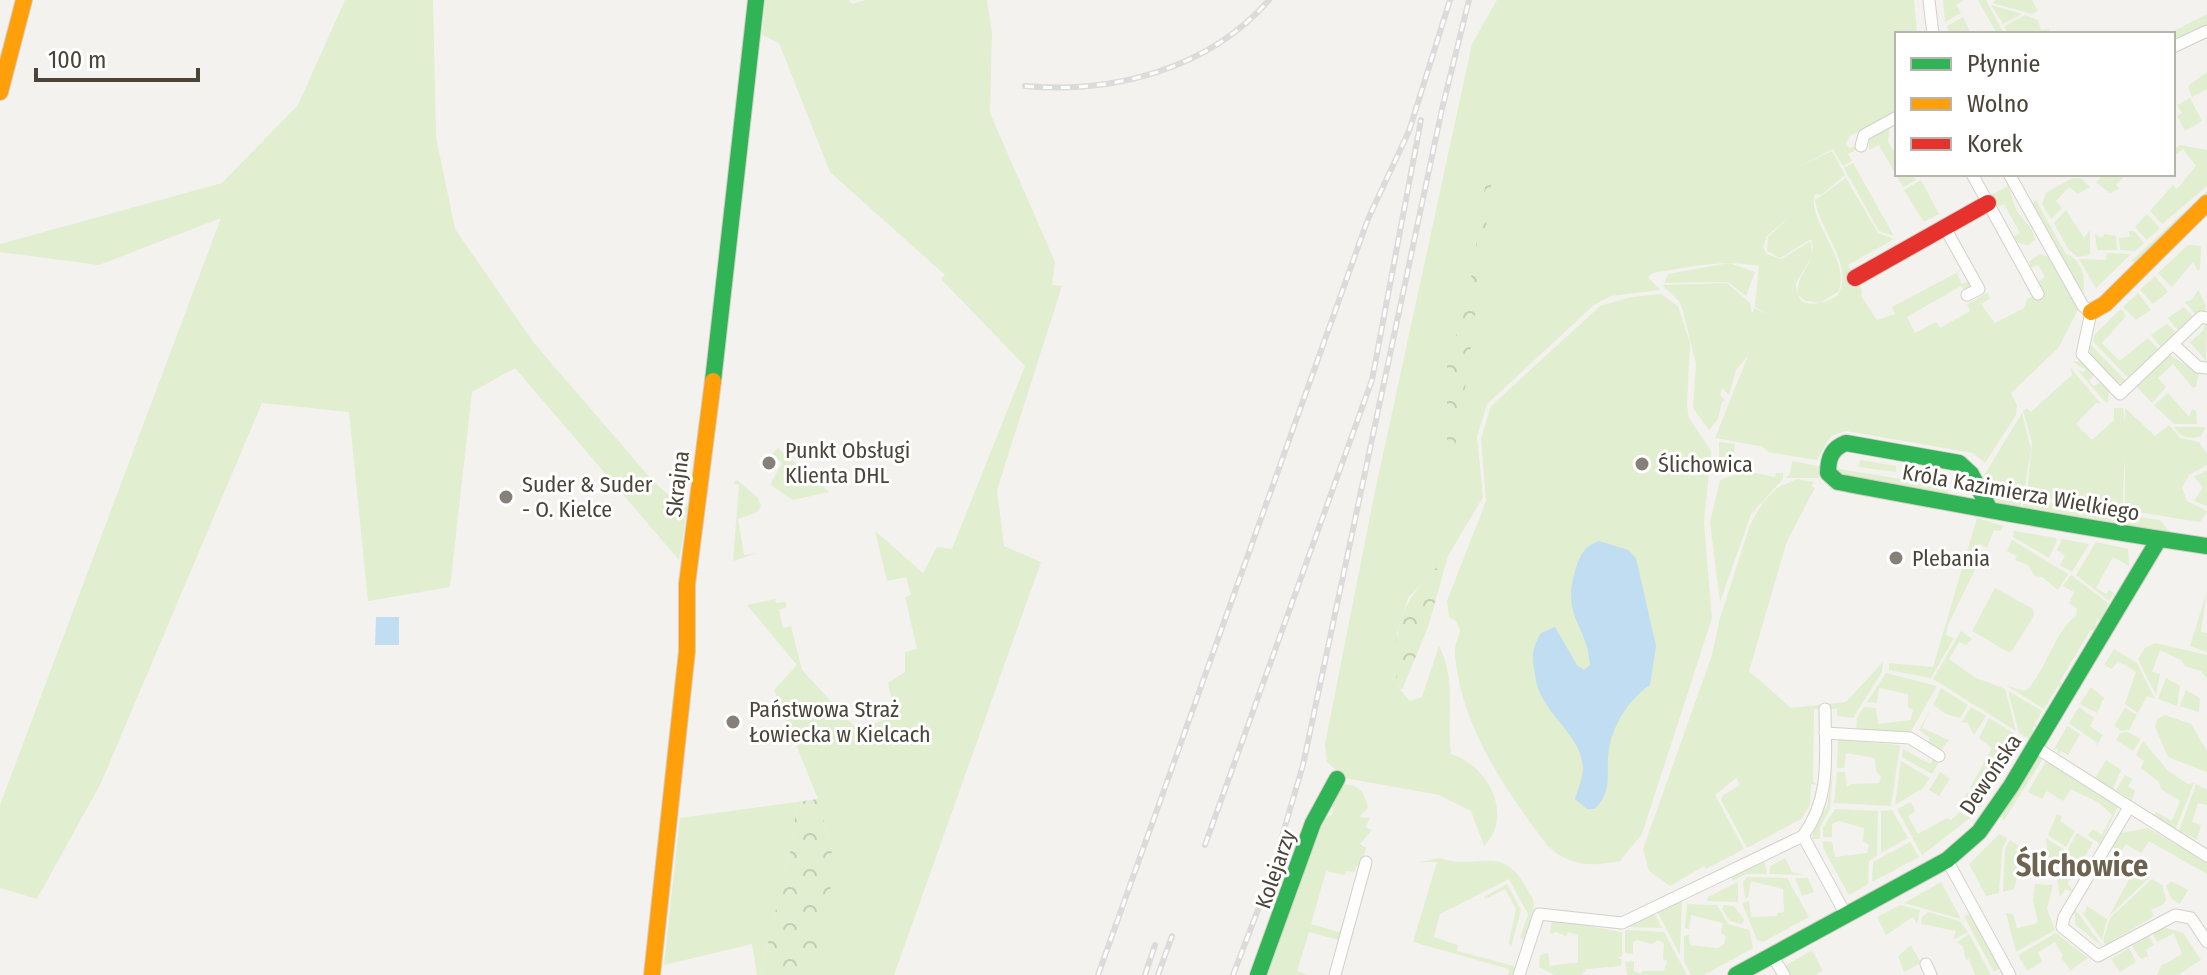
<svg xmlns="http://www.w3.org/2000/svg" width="2207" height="975" font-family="'Fira Sans Condensed',sans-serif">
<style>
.green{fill:#e1eecf}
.forest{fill:url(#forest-crowns)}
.water{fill:#c0ddf1}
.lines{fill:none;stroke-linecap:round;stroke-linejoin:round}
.street-casing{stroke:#d2d0cb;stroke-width:13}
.fast-casing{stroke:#d3cfc5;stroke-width:18}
.slow-casing{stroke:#d3cfc5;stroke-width:18}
.jam-casing{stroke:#d3cfc5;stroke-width:18}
.street{stroke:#fdfdfc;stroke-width:11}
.fast{stroke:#30b455;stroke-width:16}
.slow{stroke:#ff9f0a;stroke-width:16}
.jam{stroke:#e5322d;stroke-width:16}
.rail-casing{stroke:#dbdbda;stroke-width:6}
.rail{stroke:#fff;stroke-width:3;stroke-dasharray:9;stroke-linecap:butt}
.poi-dot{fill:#868178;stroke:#fff;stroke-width:3}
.labels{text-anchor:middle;stroke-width:6;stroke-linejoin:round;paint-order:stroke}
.poi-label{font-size:22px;fill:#4b4439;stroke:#fff;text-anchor:start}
.street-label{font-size:22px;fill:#4b4439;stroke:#fff}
.district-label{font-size:30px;font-weight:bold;fill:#6e6250;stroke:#fff}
</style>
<defs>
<pattern id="forest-crowns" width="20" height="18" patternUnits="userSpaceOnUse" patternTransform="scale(2)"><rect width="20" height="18" fill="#e1eecf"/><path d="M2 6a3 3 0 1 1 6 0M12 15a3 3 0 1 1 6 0" fill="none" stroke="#c3cdb2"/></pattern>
</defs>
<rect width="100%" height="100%" fill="#f4f2ee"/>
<!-- green -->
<g class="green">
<path d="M 345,0 L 433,0 L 436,137 L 455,229 L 534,343 L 652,480 L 670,496 L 688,505 L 679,560 L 515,368 L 472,392 L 450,587 L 368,601 L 349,412 L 262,403 L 101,783 L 37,899 L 0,888 L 0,805 L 221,218 L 99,265 L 0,252 L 0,244 L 222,183 L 298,105 Z"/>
<path d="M 765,0 L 849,0 L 852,4 L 866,0 L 987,0 L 992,33 L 990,113 L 1055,262 L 1052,285 L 1062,286 L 997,490 L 1004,546 L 1041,562 L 894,975 L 814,975 L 832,853 L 818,799 L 774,690 L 797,665 L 747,605 L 775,599 L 776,603 L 786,602 L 786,607 L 779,610 L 783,628 L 791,626 L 802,670 L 859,731 L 881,721 L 892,700 L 888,683 L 905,672 L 905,652 L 917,649 L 905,597 L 911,595 L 906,577 L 887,581 L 875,531 L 923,573 L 937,547 L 952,549 L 1025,366 L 941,279 L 945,275 L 830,172 L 779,43 L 762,35 Z"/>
<path d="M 1497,0 L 1914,0 L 1917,34 L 1897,34 L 1897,110 L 1850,136 L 1846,143 L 1849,148 L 1855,146 L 1857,149 L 1848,154 L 1852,161 L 1843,166 L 1833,149 L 1798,167 L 1832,151 L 1845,175 L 1821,195 L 1815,194 C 1806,219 1850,258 1839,291 L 1820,303 L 1806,301 L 1798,295 C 1794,273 1820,262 1811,239 L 1780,258 L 1767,251 L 1768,237 L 1793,214 L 1766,237 L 1763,248 L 1767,254 L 1781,259 L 1811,241 L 1812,256 L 1796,283 C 1795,311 1821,306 1838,295 C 1855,266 1819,229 1815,200 L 1846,178 L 1878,233 L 1894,239 L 1848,265 L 1862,290 L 1861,296 L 1877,320 L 1895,314 L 1892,307 L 1960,271 L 1957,274 L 1962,284 L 1969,280 L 1970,288 L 1966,293 L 1961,286 L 1907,317 L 1915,333 L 1936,322 L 1940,328 L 1970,311 L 1967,304 L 1987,293 L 1990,298 L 1981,304 L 1995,323 L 2024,308 L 2027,299 L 2043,291 L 2039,281 L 2045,277 L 2038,265 L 2031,268 L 2029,262 L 2040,254 L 2048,257 L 2078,310 L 2059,347 L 2011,393 L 2017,405 L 2016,415 L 1985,463 L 1973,453 L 1846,431 L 1831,436 L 1817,460 L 1768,452 L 1762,446 C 1746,445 1732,440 1715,438 L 1748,356 L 1736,370 L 1729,395 L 1722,388 L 1720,395 L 1726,401 L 1722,402 L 1718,419 L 1709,430 L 1693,408 L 1696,364 L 1683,311 L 1679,301 L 1662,285 L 1727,283 L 1750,303 L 1752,314 L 1754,308 L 1770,315 L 1755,307 L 1759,266 C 1721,259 1691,267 1653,273 L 1648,277 L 1660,290 L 1611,296 L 1594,305 L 1487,404 L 1477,437 L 1483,497 L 1448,556 L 1408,598 L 1397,633 L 1397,686 L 1410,701 L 1422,697 L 1439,646 C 1457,680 1446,718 1451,754 C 1489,766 1514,816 1484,846 L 1471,811 L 1439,795 L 1345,778 L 1327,762 L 1325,744 L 1374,496 L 1472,44 Z"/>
<path d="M 1943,0 L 1965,0 L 1956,5 L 1961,13 L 1945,22 Z"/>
<path d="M 1978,0 L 1986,0 L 2004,34 L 1996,32 Z"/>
<path d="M 1997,0 L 2032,0 L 2038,11 L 2032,14 L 1992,3 Z"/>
<path d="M 1991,5 L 2022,14 L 2003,24 Z"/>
<path d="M 2207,14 L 2207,28 L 2173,46 L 2173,34 L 2168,34 Z"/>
<path d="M 2025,15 L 2038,20 L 2041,30 L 2049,29 L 2052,34 L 2007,34 L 2005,26 Z"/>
<path d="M 1963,17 L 1971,34 L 1949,34 L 1947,26 Z"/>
<path d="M 2207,72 L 2207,89 L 2192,97 L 2188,86 Z"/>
<path d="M 2190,98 L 2202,121 L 2185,131 L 2177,116 L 2182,113 L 2177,105 Z"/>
<path d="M 1890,126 L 1888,142 L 1897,156 L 1897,174 L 1911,174 L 1916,180 L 1903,187 L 1879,145 L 1869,150 L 1869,138 Z"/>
<path d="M 2180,145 L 2207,150 L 2207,186 L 2162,224 L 2150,211 L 2173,185 L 2177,189 L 2196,166 L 2183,149 L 2173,157 L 2173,150 Z"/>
<path d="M 1853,163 L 1894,236 L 1879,231 L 1844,168 Z"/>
<path d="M 2097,174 L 2128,174 L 2116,184 L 2119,189 L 2110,193 L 2096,182 L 2100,178 Z"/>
<path d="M 2072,178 L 2081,178 L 2090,187 L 2078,194 L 2069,187 L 2056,201 L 2062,208 L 2051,219 L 2042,204 L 2046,193 Z"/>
<path d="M 1921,180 L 1939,214 L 1924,222 L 1904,190 Z"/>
<path d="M 2008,186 C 2012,194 2013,204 2017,211 C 2024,222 2033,226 2035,240 L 2028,245 L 2018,243 L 2014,237 L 2020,233 L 2004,204 L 1998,207 L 1991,195 Z"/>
<path d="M 2207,191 L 2207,197 L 2136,263 L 2131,261 Z"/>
<path d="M 2035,199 L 2066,254 C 2083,260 2086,279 2083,294 L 2033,204 Z"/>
<path d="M 2066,210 L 2084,238 L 2090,230 L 2090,255 L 2078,257 L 2068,249 L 2054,223 Z"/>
<path d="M 2147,214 L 2160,228 L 2147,240 L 2135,227 Z"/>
<path d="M 2129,231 L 2134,231 L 2144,243 L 2135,251 L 2120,250 L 2119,238 L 2130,237 Z"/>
<path d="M 2095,234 L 2101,238 L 2105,234 L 2116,236 L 2117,250 L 2097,250 Z"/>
<path d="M 2188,245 L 2201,246 L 2200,269 L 2198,271 L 2193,262 L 2172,287 L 2158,273 Z"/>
<path d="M 2107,253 L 2131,254 L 2096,288 L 2079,259 L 2106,260 Z"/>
<path d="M 1729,263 L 1755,272 L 1746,296 L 1728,282 L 1664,283 L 1668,274 Z"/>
<path d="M 2155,276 L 2168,292 L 2153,304 L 2140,290 Z"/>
<path d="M 2198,290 L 2206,305 L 2205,313 L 2197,316 L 2185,302 L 2193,299 Z"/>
<path d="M 2138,293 L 2151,310 L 2136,320 L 2123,307 Z"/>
<path d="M 1661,294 L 1678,306 L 1690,343 L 1687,405 L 1689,418 L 1711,451 L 1704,523 L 1712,618 L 1642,834 L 1620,861 C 1592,867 1568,866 1547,845 C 1505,790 1460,724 1455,653 C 1454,645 1459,638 1460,630 L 1456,621 L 1449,617 L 1447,601 L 1486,501 L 1481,438 L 1491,406 L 1600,306 L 1631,297 Z"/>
<path d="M 2184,307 L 2195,318 L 2179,332 L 2168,318 Z"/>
<path d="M 2121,309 L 2126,316 L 2102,343 L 2120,361 L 2148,338 L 2160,351 L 2130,380 L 2093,341 L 2094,335 Z"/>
<path d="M 2205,321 L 2207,321 L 2206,361 L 2190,342 L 2204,330 Z"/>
<path d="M 2167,324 L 2178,334 L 2162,349 L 2151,335 Z"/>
<path d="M 2089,343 L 2126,381 L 2127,384 L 2116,383 L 2091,357 Z"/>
<path d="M 2170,355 L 2199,373 L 2196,387 L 2193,388 L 2173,364 L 2158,378 L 2166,387 L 2152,403 L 2135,385 Z"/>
<path d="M 2078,361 L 2084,362 L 2095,375 L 2089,380 L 2093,386 L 2100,383 L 2109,390 L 2108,402 L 2106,403 L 2077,369 L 2083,372 L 2086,370 L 2073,362 Z"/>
<path d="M 2070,367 L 2101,404 L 2096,403 L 2076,424 L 2092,440 L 2114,420 L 2114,408 L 2123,408 C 2129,441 2122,476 2123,510 L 2027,495 L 2032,442 L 2023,411 L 2027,408 L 2031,412 L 2072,375 Z"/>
<path d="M 2168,393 L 2189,417 L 2192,410 L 2196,410 L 2197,424 L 2174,424 L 2154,405 Z"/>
<path d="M 2125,408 L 2155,436 L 2169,425 L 2180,438 L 2199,442 L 2207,454 L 2207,465 L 2189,475 L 2182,488 L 2187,501 L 2207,511 L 2200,522 L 2125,510 Z"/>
<path d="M 2022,413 L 2031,449 L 2024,494 L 1990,488 L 1983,477 Z"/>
<path d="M 2174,427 L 2204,427 L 2205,429 L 2201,436 C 2190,440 2179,437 2174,427 Z"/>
<path d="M 1719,442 L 1735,444 L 1731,468 L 1720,476 Z"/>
<path d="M 778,448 L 829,492 L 793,500 L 770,485 L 782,463 L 772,454 Z"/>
<path d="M 1860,460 L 1896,466 L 1896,472 L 1858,467 Z"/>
<path d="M 1792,461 L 1822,467 L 1819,478 L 1785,478 L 1790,474 Z"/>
<path d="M 1902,467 L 1947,475 L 1950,481 L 1901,474 Z"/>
<path d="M 1834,468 L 1949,487 L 1947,495 L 1839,477 Z"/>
<path d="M 2207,470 L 2207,506 L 2194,501 L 2203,487 L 2194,477 Z"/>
<path d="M 1745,471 L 1775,477 L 1776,473 L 1783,473 L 1783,479 L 1751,514 L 1720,602 L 1710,522 L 1720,480 Z"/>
<path d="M 736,479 L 758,498 L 761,506 L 756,513 L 738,519 L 744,555 L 757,553 L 733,561 L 739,485 L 734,484 Z"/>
<path d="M 1797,479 L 1814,482 L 1811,486 L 1815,488 L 1787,541 L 1749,671 L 1791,708 L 1846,702 L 1883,662 L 1882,672 L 1853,718 L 1837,716 L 1837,709 L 1814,709 L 1813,782 L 1819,785 L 1811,784 L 1810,805 L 1801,819 L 1747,848 L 1721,800 L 1723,795 L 1740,785 L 1736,778 L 1715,795 L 1744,849 L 1706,869 L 1704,866 L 1670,886 L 1649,871 L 1643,849 L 1712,655 L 1720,618 L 1750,525 L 1763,502 L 1777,488 Z"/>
<path d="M 1987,494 L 2023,499 L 2019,510 L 1999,507 Z"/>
<path d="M 2025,499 L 2123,514 L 2123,527 L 2021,510 Z"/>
<path d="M 1965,514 L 2003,526 L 2000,531 L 1994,530 L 1987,548 L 1979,544 L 1975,551 L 1982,555 L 1948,625 L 1946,635 L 1954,638 L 1931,678 L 1889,670 L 1889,663 L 1933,667 L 1977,518 Z"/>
<path d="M 2126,515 L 2160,520 L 2173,536 L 2127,528 Z"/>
<path d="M 2014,531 L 2056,538 L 2057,540 L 2049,558 L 2013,537 Z"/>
<path d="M 2062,539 L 2089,544 L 2072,572 L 2060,565 L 2065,556 L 2057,550 Z"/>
<path d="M 2012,540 L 2068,574 L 2058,590 L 2042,577 L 2035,576 L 2028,565 L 2015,560 L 2017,556 L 2007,551 Z"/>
<path d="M 2096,542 L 2128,549 L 2129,566 L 2113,557 L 2096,588 L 2106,594 L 2109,590 L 2114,593 L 2109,601 L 2076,575 Z"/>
<path d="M 2071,575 L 2108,603 L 2103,621 L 2098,619 L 2095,625 L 2099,629 L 2090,631 L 2060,681 L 2062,687 L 2058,686 L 2044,709 L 2007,686 L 2025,691 C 2043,678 2058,624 2076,617 L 2077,608 L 2069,603 L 2074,592 L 2063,586 Z"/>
<path d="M 1995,588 L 2033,609 L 2034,615 L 2013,650 L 2008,652 L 1972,631 Z"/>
<path d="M 2207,591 L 2201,632 L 2207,633 L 2207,652 L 2190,646 Z"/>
<path d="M 1961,631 L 1972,639 L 1966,645 L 1959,642 L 1949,659 L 1974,677 L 2005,689 L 2016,731 L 1933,679 Z"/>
<path d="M 2155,643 L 2207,655 L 2207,679 L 2201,671 L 2185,666 L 2181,660 L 2160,650 L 2152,672 L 2160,674 L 2156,695 L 2138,659 L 2145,648 Z"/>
<path d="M 2114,649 L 2137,663 L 2155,699 L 2147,696 L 2138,713 L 2125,704 L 2136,672 L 2118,661 L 2112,669 L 2104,665 Z"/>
<path d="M 1886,673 L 1937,686 L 1910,733 L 1856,732 L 1857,718 L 1864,707 L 1876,708 L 1878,724 L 1911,720 L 1913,710 L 1908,707 L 1908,694 L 1879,688 L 1877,703 L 1867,702 Z"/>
<path d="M 2166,678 L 2180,686 L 2177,706 L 2158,699 Z"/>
<path d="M 2091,687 L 2104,698 L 2097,713 L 2080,704 Z"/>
<path d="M 1941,688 L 1968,705 L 1960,718 L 1946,714 L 1933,705 Z"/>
<path d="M 2186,690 L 2200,698 L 2199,712 L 2180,706 Z"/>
<path d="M 2008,691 L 2042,711 L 2035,724 L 2041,729 L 2034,726 L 2032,729 L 2038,734 L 2033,741 L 2019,733 Z"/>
<path d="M 1971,707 L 1986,716 L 1974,735 L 1968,723 L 1962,722 Z"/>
<path d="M 2079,707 L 2094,718 L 2090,726 L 2103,735 L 2095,748 L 2097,743 L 2069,723 Z"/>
<path d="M 1931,708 L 1922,728 L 1949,740 L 1939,752 L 1926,745 L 1930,738 L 1919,730 Z"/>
<path d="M 2125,708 L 2137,715 L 2129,730 L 2121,731 L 2114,725 Z"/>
<path d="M 2165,715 L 2191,724 L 2207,751 L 2207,772 L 2168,757 L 2155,727 L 2157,719 Z"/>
<path d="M 1989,718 L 2021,738 L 1985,797 L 1970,788 L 1992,748 L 1979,738 Z"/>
<path d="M 2067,726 L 2080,734 L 2068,755 L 2061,751 L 2059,754 L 2057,748 L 2053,751 Z"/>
<path d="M 2127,732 L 2141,739 L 2133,751 L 2116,740 L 2120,733 Z"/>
<path d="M 1838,740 L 1900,745 L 1891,806 L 1834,803 L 1837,772 L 1845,772 L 1847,787 L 1851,784 L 1879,783 L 1881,777 L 1876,771 L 1875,758 L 1846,753 L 1844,768 L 1837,768 Z"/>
<path d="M 2143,741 L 2168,771 L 2188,784 L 2194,783 L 2176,828 L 2152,818 L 2156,812 L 2172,821 L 2180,801 L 2161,789 L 2159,782 L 2141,768 L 2144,761 L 2136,755 Z"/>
<path d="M 1903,749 L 1930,764 L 1935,757 L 1938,764 L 1932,774 L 1902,757 Z"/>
<path d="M 2038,753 L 2044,757 L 2004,820 L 1999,815 Z"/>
<path d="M 2106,760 L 2121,770 L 2113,789 L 2095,778 Z"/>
<path d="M 1901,761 L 1930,778 L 1922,789 L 1895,805 Z"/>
<path d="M 2046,761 L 2118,807 L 2100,844 L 2087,835 L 2093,829 L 2102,835 L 2112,815 L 2099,803 L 2071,789 L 2063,801 L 2047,791 L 2042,799 L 2028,792 Z"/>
<path d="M 1833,772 L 1830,809 L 1820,827 L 1820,839 L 1812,839 L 1813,828 L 1827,806 Z"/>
<path d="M 1940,772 L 1950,779 L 1939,796 L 1929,790 Z"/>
<path d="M 2125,775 L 2133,779 L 2128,786 L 2135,791 L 2132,800 L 2116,790 Z"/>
<path d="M 2196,784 L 2207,790 L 2207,805 L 2198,803 L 2192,822 L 2201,825 L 2197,840 L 2179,831 Z"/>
<path d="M 1342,785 C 1359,783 1365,793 1368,808 L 1359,817 L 1369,818 L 1371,814 L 1366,827 L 1372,830 L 1360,844 L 1366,848 L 1361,867 L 1356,866 L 1355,872 L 1346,871 L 1345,875 L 1326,871 L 1311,924 L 1339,932 L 1343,925 L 1339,940 L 1309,932 L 1297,971 L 1309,975 L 1263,975 L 1306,867 L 1318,823 L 1332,814 L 1333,808 L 1328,801 Z"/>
<path d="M 1968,792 L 1984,801 L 1972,815 L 1957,806 Z"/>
<path d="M 797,802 L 792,844 L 760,975 L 757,975 L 752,944 L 664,965 L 680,818 Z"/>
<path d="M 1911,802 L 1915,811 L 1908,816 L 1918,834 L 1947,818 L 1951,820 L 1960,812 L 1970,818 L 1922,855 L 1897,809 Z"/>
<path d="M 1835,809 L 1878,811 L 1877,856 L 1869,861 L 1868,884 L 1849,895 L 1823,848 L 1823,841 L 1832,842 L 1835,857 L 1867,853 L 1869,845 L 1863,841 L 1864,828 L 1839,821 L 1832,824 L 1832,837 L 1823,837 L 1823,828 Z"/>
<path d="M 1892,810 L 1908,838 L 1881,853 L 1881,811 Z"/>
<path d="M 2057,814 L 2062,817 L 2060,821 L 2075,831 L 2066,847 L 2048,835 Z"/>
<path d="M 2148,828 L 2207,862 L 2207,874 L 2149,841 L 2141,853 L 2126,844 L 2121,851 L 2112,847 L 2121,833 Z"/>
<path d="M 2077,833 L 2093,843 L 2067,884 L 2074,892 L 2065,889 L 2060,897 L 2056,871 Z"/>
<path d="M 1999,834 L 2007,838 L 2002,850 L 1999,893 L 1986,896 L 1969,864 Z"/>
<path d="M 2046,838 L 2065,850 L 2056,866 L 2042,856 L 2047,848 Z"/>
<path d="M 2010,840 L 2018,845 L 2017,853 L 2021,860 L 2015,871 L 2018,873 L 2014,889 L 2003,892 L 2005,849 Z"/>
<path d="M 1910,842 L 1919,857 L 1872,882 L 1873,862 Z"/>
<path d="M 1440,858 C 1478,872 1502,841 1527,889 C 1530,895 1533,896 1534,905 L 1526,940 L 1520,938 L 1528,914 L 1509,879 L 1440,914 L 1434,937 L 1458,945 L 1457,951 L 1514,966 L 1516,975 L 1508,975 L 1509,969 L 1413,942 L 1437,862 L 1419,862 Z"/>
<path d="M 1785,858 L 1792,872 L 1804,875 L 1769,874 L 1770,866 Z"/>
<path d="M 1764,860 L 1767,874 L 1746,874 L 1733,881 L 1731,876 Z"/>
<path d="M 2137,865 L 2150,877 L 2109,916 Z"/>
<path d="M 1747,877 L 1787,878 L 1809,917 L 1763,942 L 1757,940 L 1742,903 L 1749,901 L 1751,917 L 1777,916 L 1778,913 L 1784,912 L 1783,889 L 1751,881 L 1748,898 L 1745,898 L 1743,882 Z"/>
<path d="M 1795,878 L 1808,878 L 1814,892 L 1802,896 Z"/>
<path d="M 2152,879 L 2162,885 L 2166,899 L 2164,904 L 2151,910 L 2154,916 L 2106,945 L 2103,941 L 2110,918 Z"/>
<path d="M 2171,881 L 2188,890 L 2180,904 L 2172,899 L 2166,886 Z"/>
<path d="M 1738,882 L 1738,902 L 1707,901 L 1708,897 Z"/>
<path d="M 1941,882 L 1961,919 L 1904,903 L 1936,885 Z"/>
<path d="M 1507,884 L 1521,910 L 1511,947 L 1509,942 L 1516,909 L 1505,889 L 1486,899 L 1484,897 Z"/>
<path d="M 2035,884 L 2053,885 L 2047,909 L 2055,930 L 2016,952 L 2006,913 L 2013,914 L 2017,928 L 2038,923 L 2033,901 Z"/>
<path d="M 1682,900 L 1680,955 L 1657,911 Z"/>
<path d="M 1687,904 L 1717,905 L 1728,924 L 1749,930 L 1753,948 L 1704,975 L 1691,975 L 1684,961 L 1684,936 L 1689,935 L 1690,945 L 1717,948 L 1724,945 L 1726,936 L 1721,933 L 1723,923 L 1691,915 L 1689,929 L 1685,928 Z"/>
<path d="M 1724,905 L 1734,906 L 1744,920 L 1742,924 L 1730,921 L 1722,909 Z"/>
<path d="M 1900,905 L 1920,910 L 1917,924 L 1913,917 L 1886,935 L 1877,917 Z"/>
<path d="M 2087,906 L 2107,919 L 2102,940 L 2082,912 L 2085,913 Z"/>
<path d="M 2074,908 L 2103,947 L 2076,925 Z"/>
<path d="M 1928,912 L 1960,921 L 1968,932 L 1953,940 L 1956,931 L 1921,924 L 1922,917 Z"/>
<path d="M 1654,913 L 1662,928 L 1626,927 Z"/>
<path d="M 1971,914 L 2000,968 L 1994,972 L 1964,916 Z"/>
<path d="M 1552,920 L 1622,932 L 1622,956 L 1618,958 L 1622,959 L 1621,966 L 1587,969 L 1581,975 L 1555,975 L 1539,967 L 1540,955 L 1548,953 L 1550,966 C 1558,965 1567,963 1578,963 L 1578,935 L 1568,932 L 1566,936 L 1556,932 L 1550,934 Z"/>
<path d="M 2163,927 L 2183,933 L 2201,960 L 2178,975 L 2157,975 L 2161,966 L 2182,954 L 2174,933 L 2157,942 L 2153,934 Z"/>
<path d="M 1625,930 L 1664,932 L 1687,975 L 1627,975 L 1625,962 L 1634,961 L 1634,971 L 1640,974 L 1643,971 L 1664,971 L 1667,961 L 1663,959 L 1664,943 L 1658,940 L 1652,944 L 1638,940 L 1633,942 L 1633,954 L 1625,953 Z"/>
<path d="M 2056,933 L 2088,958 L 2068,972 L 2070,969 L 2061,958 L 2063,956 L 2055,942 L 2038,952 L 2042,962 L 2027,971 L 2018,955 Z"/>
<path d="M 1969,934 L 1991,975 L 1975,975 L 1969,959 L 1966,960 L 1963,947 L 1957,942 Z"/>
<path d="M 2149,936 L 2154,945 L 2146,950 L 2148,956 L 2141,959 L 2132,946 Z"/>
<path d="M 1911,945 L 1921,963 L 1904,972 L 1898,956 Z"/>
<path d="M 2129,948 L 2136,962 L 2120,972 L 2111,959 Z"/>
<path d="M 1812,950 L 1823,971 L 1815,975 L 1788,975 L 1785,966 Z"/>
</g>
<!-- forest -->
<g class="forest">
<path d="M 1492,180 C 1480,268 1472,358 1455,446 L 1447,441 L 1447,366 L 1468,297 L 1485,187 Z"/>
<path d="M 1448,556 L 1428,627 L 1402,690 L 1397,686 C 1392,621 1402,600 1448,556 Z"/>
<path d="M 818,799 L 832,853 L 832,879 L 814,975 L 760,975 L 792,844 L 797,802 Z"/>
</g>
<!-- water -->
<g class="water">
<path d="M 1599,541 L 1628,550 L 1636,558 L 1656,646 L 1650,685 C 1630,698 1613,724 1609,749 C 1605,773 1614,789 1595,809 L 1587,809 L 1575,799 C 1578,789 1583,778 1583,768 C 1581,731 1540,715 1535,675 C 1532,657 1531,650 1541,633 L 1555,627 L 1577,665 L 1584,670 L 1590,665 C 1588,625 1560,617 1576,568 C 1580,554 1585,546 1599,541 Z"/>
<path d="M 376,617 L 399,617 L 399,645 L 375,645 Z"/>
</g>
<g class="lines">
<!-- street casing -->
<g class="street-casing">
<g id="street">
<path d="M 1929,0 L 1933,34"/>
<path d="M 2173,47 L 2207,31"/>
<path d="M 1861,146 L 1864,135 L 1897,117"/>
<path d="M 1972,174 L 2038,294"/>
<path d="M 2009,174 L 2083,306 L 2091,312 L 2082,354 L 2120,394 L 2201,317 L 2207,318"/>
<path d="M 1945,228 L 1979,289 L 1967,295"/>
<path d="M 2174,345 L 2198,367 L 2207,368"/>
<path d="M 1825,733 L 1910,738 L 1939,756"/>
<path d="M 2035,747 L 2207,856"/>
<path d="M 2128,809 L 2064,917 L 2062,927 L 2098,956 L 2175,915 L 2191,918 L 2207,942"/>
<path d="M 1803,836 L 1846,915"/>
<path d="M 1947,860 L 2010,975"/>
<path d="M 1772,955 L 1784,975"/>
<path d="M 1926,964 L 1931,975"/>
<path d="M 1335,975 L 1366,862"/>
<path d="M 1519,975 L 1539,914 L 1622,923 L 1803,836 C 1832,796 1825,755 1825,709"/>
</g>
</g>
<!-- fast casing -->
<g class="fast-casing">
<g id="fast">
<path d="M 713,381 L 756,0"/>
<path d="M 1990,510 L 1971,474 L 1959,463 L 1846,443 C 1832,448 1828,458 1828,473 L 1838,482 C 1961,505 2083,528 2207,546"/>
<path d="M 1258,975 L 1313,823 L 1337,779"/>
<path d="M 1736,975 L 1947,860 L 1979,832 L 2011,786 L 2159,539"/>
</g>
</g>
<!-- slow casing -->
<g class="slow-casing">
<g id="slow">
<path d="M 0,92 L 24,0"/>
<path d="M 2091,312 L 2105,304 L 2207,203"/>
<path d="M 652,975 L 687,651 L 687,584 L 713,381"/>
</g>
</g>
<!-- jam casing -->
<g class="jam-casing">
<path id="jam" d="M 1855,278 L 1988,203"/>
</g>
<!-- street -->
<use href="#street" class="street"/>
<!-- fast -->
<use href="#fast" class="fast"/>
<!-- slow -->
<use href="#slow" class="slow"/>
<!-- jam -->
<use href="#jam" class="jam"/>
<!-- rail casing -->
<g class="rail-casing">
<g id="rail">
<path d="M 1025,86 C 1113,94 1209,69 1269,0"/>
<path d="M 1205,845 L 1372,380 L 1421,120"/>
<path d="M 1098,975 L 1368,219 L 1409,131 L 1450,0"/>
<path d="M 1145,975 L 1155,945"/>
<path d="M 1158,975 L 1172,936"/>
<path d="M 1233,975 L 1269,881 L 1303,765 L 1442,109 L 1469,0"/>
</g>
</g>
<!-- rail -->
<use href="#rail" class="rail"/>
</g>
<!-- markers -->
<g class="poi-dot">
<circle cx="769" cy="463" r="8"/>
<circle cx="1642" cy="464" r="8"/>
<circle cx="506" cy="497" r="8"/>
<circle cx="1896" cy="558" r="8"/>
<circle cx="733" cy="722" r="8"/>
</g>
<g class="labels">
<!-- poi labels -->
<g class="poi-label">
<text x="785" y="458">Punkt Obsługi<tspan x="785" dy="25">Klienta DHL</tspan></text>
<text x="1658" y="472">Ślichowica</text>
<text x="522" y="492">Suder &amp; Suder<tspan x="522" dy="25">- O. Kielce</tspan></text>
<text x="1912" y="566">Plebania</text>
<text x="749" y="717">Państwowa Straż<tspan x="749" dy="25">Łowiecka w Kielcach</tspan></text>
</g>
<!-- street labels -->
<g class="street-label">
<text transform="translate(677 484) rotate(-83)" y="8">Skrajna</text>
<text transform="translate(2021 492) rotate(10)" y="8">Króla Kazimierza Wielkiego</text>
<text transform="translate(1990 774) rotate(-56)" y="8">Dewońska</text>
<text transform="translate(1275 869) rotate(-71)" y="8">Kolejarzy</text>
</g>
<!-- district labels -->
<g class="district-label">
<text x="2082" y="876">Ślichowice</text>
</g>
</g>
<!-- legend -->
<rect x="1895" y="32" width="280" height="144" fill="#ffffff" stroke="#b7b4b0" stroke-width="2"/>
<rect x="1911" y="58" width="40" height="12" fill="#30b455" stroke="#b7b4b0" stroke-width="2"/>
<text x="1967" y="72" font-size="24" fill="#4b4439">Płynnie</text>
<rect x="1911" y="98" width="40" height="12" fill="#ff9f0a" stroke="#b7b4b0" stroke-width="2"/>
<text x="1967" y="112" font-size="24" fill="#4b4439">Wolno</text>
<rect x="1911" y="138" width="40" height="12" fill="#e5322d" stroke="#b7b4b0" stroke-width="2"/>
<text x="1967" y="152" font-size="24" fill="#4b4439">Korek</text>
<!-- scale -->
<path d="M36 68v12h162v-12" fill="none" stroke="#4b4439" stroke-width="4"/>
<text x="48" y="68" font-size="24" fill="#4b4439" stroke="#ffffff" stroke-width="6" paint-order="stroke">100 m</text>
</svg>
